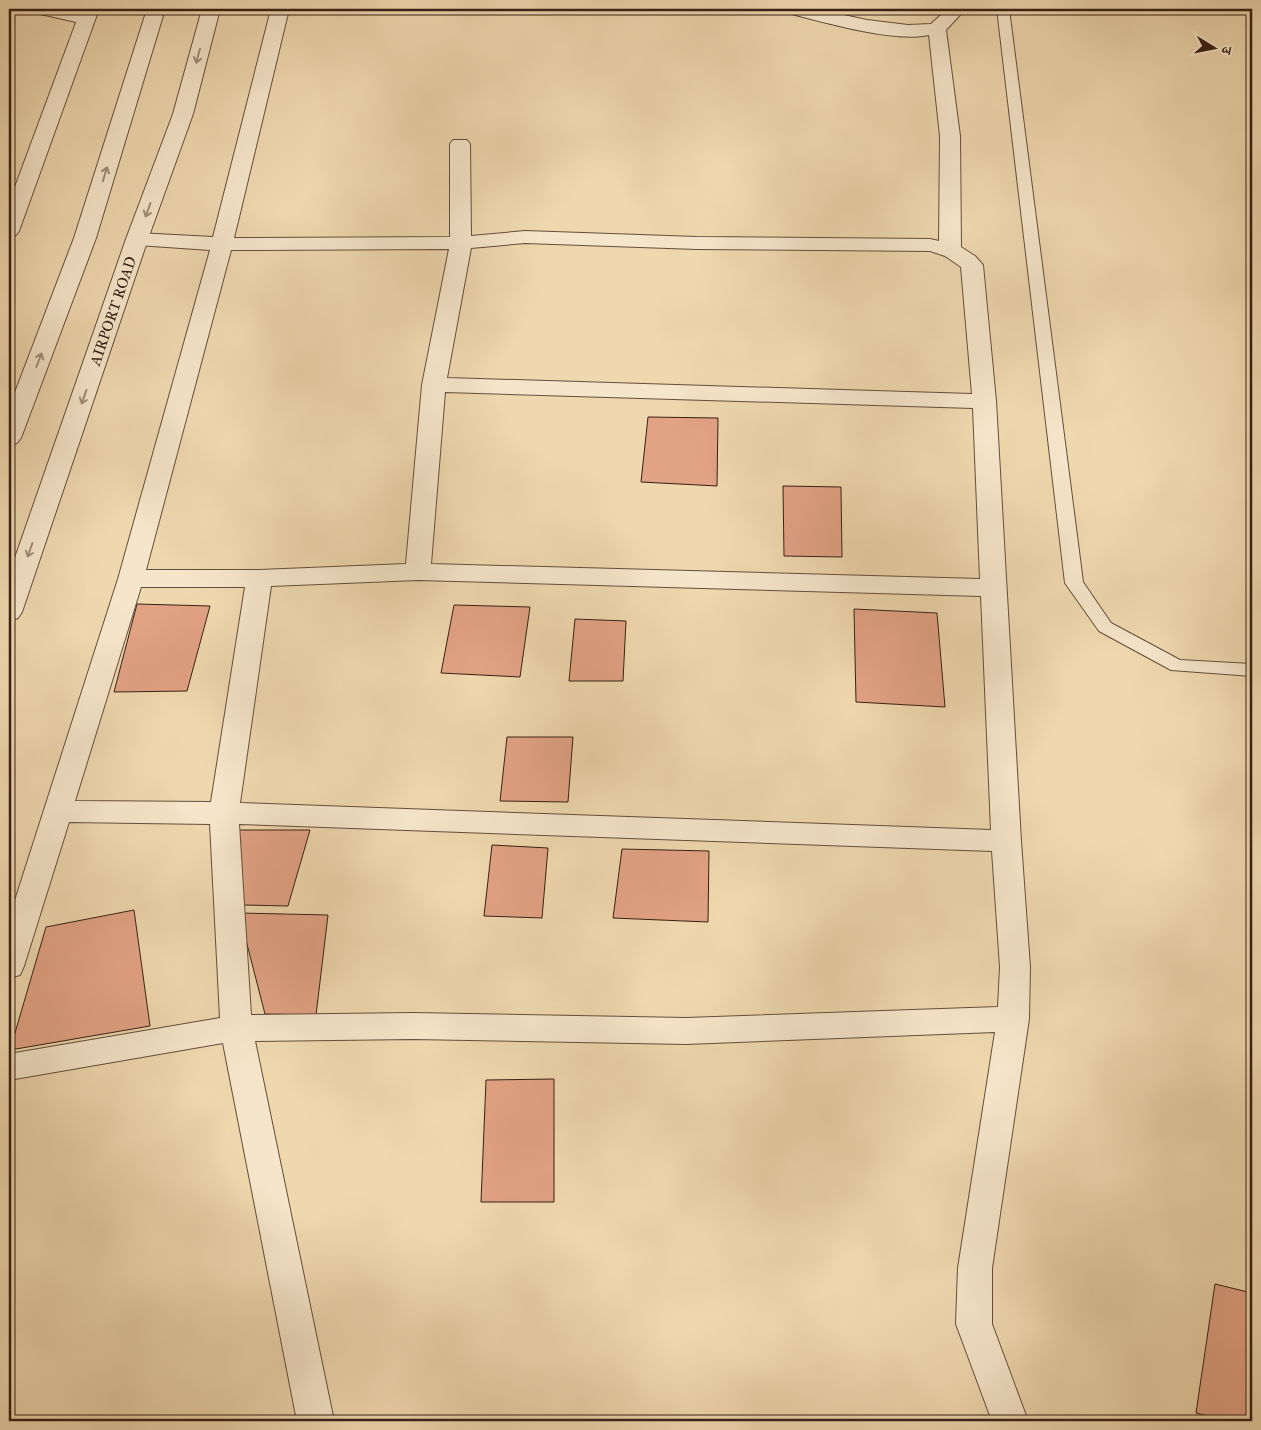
<svg xmlns="http://www.w3.org/2000/svg" width="1261" height="1430" font-family="'IM FELL Great Primer','Noto Serif Devanagari',serif">
<style>
.building{fill:#e2a284;stroke:#362016}
.lines{fill:none;stroke-linecap:round;stroke-linejoin:round}
.service-casing{stroke:#644e3c;stroke-width:2}
.minor-casing{stroke:#644e3c;stroke-width:2}
.tertiary-casing{stroke:#644e3c;stroke-width:2}
.service{fill:#f5e5ca;fill-rule:evenodd}
.minor{fill:#f5e5ca;fill-rule:evenodd}
.tertiary{fill:#f5e5ca;fill-rule:evenodd}
.oneway{stroke:#9f8c79}
.labels{text-anchor:middle;stroke-width:4;stroke-linejoin:round;paint-order:stroke}
.street-label{font-size:15px;fill:#362016;stroke:#f5e5ca}
</style>
<rect width="100%" height="100%" fill="#efd7ae"/>
<filter id="stains"><feTurbulence type="fractalNoise" baseFrequency=".004" numOctaves="4"/><feColorMatrix values="0 0 0 0 .2 0 0 0 0 .09 0 0 0 0 .02 0 0 0 .5 -.17"/></filter>
<radialGradient id="worn" r=".72"><stop offset=".6" stop-color="#630" stop-opacity="0"/><stop offset="1" stop-color="#630" stop-opacity=".3"/></radialGradient>
<!-- building -->
<g class="building">
<path d="M 648,417 L 718,418 L 717,486 L 641,482 Z"/>
<path d="M 783,486 L 841,487 L 842,557 L 784,556 Z"/>
<path d="M 137,604 L 210,606 L 187,691 L 114,692 Z"/>
<path d="M 454,605 L 530,607 L 520,677 L 441,673 Z"/>
<path d="M 854,609 L 937,613 L 945,707 L 856,702 Z"/>
<path d="M 575,619 L 626,621 L 623,681 L 569,681 Z"/>
<path d="M 507,737 L 573,737 L 568,802 L 500,801 Z"/>
<path d="M 238,830 L 310,830 L 288,906 L 244,905 Z"/>
<path d="M 492,845 L 548,848 L 542,918 L 484,916 Z"/>
<path d="M 622,849 L 709,851 L 708,922 L 613,918 Z"/>
<path d="M 134,910 L 150,1026 L 10,1050 L 46,927 Z"/>
<path d="M 239,913 L 328,915 L 316,1015 L 265,1014 Z"/>
<path d="M 554,1079 L 554,1202 L 481,1202 L 486,1080 Z"/>
<path d="M 1215,1284 L 1252,1293 L 1252,1421 L 1229,1421 L 1196,1413 Z"/>
</g>
<g class="lines">
<!-- service casing -->
<g class="service-casing">
<path id="service" d="M 997,9 L 1009,9 L 1083,582 L 1111,623 L 1180,660 L 1252,664 L 1252,676 L 1171,670 L 1099,631 L 1065,583 Z"/>
</g>
<!-- minor casing -->
<g class="minor-casing">
<g id="minor">
<path d="M 33,9 L 64,9 L 91,15 L 94,19 L 91,23 L 85,24 L 36,13 Z"/>
<path d="M 271,9 L 289,9 L 234,238 L 450,237 L 450,144 L 453,140 L 467,140 L 470,144 L 471,236 L 525,231 L 697,237 L 930,239 L 939,241 L 940,136 L 929,35 C 895,43 823,22 788,13 L 785,9 L 816,9 L 867,20 L 908,25 L 931,24 L 942,14 L 941,9 L 959,9 L 960,15 L 946,30 L 960,136 L 961,247 L 975,256 L 983,265 L 996,401 L 1021,841 L 1030,967 L 1029,1019 L 992,1268 L 992,1324 L 1028,1421 L 992,1421 L 956,1324 L 958,1268 L 995,1032 L 686,1044 L 413,1039 L 255,1041 L 334,1421 L 297,1421 L 223,1043 L 9,1080 L 9,1054 L 220,1018 L 210,824 L 69,822 L 24,966 L 20,975 L 9,978 L 9,919 L 118,579 L 210,250 L 137,245 L 130,243 L 126,239 L 130,235 L 137,233 L 213,237 ZM 525,243 L 697,249 L 930,251 L 945,256 L 961,267 L 972,394 L 447,378 L 471,248 ZM 449,249 L 422,385 L 406,564 L 259,570 L 146,570 L 231,250 ZM 445,392 L 973,408 L 980,579 L 431,564 ZM 418,580 L 981,596 L 991,830 L 240,803 L 271,586 ZM 141,587 L 245,587 L 211,802 L 75,801 ZM 239,824 L 992,851 L 1000,967 L 998,1007 L 686,1018 L 413,1013 L 251,1015 Z"/>
</g>
</g>
<!-- tertiary casing -->
<g class="tertiary-casing">
<g id="tertiary">
<path d="M 81,9 L 99,9 L 19,231 L 16,235 L 9,237 L 9,203 Z"/>
<path d="M 147,9 L 165,9 L 96,238 L 21,438 L 17,443 L 9,445 L 9,408 L 74,238 Z"/>
<path d="M 202,9 L 220,9 L 193,114 L 148,239 L 22,612 L 18,618 L 9,621 L 9,575 L 126,239 L 173,114 Z"/>
</g>
</g>
<!-- service -->
<use href="#service" class="service"/>
<!-- minor -->
<use href="#minor" class="minor"/>
<!-- tertiary -->
<use href="#tertiary" class="tertiary"/>
</g>
<!-- one-way arrows -->
<defs><path id="oneway-shaft" d="M-6 0H5M1.5-3L5.5 0L1.5 3" fill="none" stroke-width="1.6" stroke-linecap="round" stroke-linejoin="round" transform="scale(1.25)"/></defs>
<g class="oneway">
<use href="#oneway-shaft" transform="translate(198 56) rotate(105)"/>
<use href="#oneway-shaft" transform="translate(105 174) rotate(-73)"/>
<use href="#oneway-shaft" transform="translate(148 210) rotate(110)"/>
<use href="#oneway-shaft" transform="translate(39 360) rotate(-69)"/>
<use href="#oneway-shaft" transform="translate(84 397) rotate(109)"/>
<use href="#oneway-shaft" transform="translate(30 550) rotate(109)"/>
</g>
<g class="labels">
<!-- street labels -->
<g class="street-label">
<text transform="translate(113 311) rotate(-71)" y="5">AIRPORT ROAD</text>
</g>
</g>
<!-- margin -->
<rect width="1261" height="1430" fill="none" stroke="#efd7ae" stroke-width="30"/>
<rect x="10" y="10" width="1241" height="1410" fill="none" stroke="#362016" stroke-width="2.5"/>
<rect x="15" y="15" width="1231" height="1400" fill="none" stroke="#362016"/>
<!-- north arrow -->
<g transform="translate(1214 48) rotate(100)" stroke="#f5e5ca" stroke-width="4" paint-order="stroke">
<path d="M0-4L9 19L0 12L-9 19Z" fill="#362016"/>
<text y="-8" font-size="14" font-weight="bold" text-anchor="middle" fill="#362016">उ</text>
</g>
<rect width="100%" height="100%" filter="url(#stains)"/>
<rect width="100%" height="100%" fill="url(#worn)"/>
</svg>
